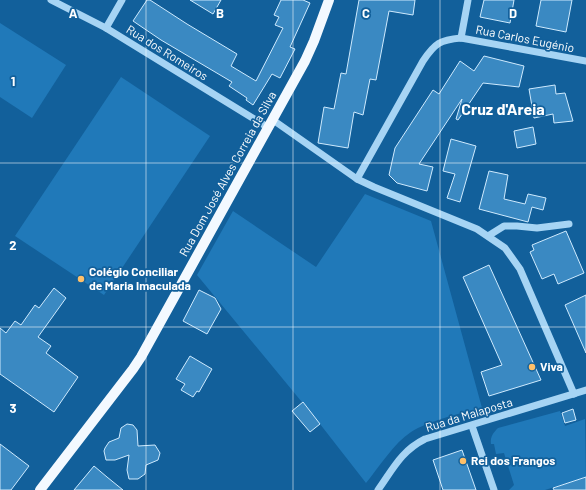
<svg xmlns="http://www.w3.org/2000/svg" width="586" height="490" font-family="Barlow,sans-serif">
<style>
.green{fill:#2079b9}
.building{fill:#3a89c2;stroke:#ceeafe}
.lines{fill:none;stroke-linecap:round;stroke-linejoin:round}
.minor{stroke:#a6d4f4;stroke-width:7}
.major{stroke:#f3f9ff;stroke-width:10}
.grid{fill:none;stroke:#fff;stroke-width:1;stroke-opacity:0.55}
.poi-dot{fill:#ffc069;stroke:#12609b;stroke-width:1.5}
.labels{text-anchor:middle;stroke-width:3.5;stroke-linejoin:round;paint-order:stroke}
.street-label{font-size:12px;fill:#fff;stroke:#12609b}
.poi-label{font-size:12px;font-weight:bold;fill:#fff;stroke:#12609b;text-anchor:start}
.district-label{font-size:16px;font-weight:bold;fill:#fff;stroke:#12609b}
.grid-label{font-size:13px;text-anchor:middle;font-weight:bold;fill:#fff;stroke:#12609b;stroke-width:3.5;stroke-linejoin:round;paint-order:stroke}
</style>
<rect width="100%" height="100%" fill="#12609b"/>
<!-- green -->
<g class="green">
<path d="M 0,23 L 66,65 L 32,118 L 0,97 Z"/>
<path d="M 121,77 L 210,136 L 104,295 L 15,236 Z"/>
<path d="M 365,194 L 431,221 L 482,408 C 461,413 428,421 411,432 C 394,443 379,467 366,483 L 320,424 L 197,275 L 233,211 L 316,267 Z"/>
<path d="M 560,411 L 565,426 L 585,419 L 586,477 L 545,490 L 509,490 L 514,485 L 504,453 L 496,454 L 494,444 L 491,444 C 490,437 493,433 498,428 Z"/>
</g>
<!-- building -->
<g class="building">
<path d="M 147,0 L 150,0 L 187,24 L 237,54 L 231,66 L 256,81 L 283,28 L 275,25 L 279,17 L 274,15 L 281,0 L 303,0 L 310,3 L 290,47 L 295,49 L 280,78 L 272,74 L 253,105 L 246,100 L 247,98 L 229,86 L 232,82 L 161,40 L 133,21 Z"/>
<path d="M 190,0 L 221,0 L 213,14 Z"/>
<path d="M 359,0 L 415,0 L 413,15 L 389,11 L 376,80 L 370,79 L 363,115 L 354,112 L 348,148 L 318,143 L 324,107 L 334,109 L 341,73 L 346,74 Z"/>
<path d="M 484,0 L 514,0 L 510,23 L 480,17 Z"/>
<path d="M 541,0 L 572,0 L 566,32 L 536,26 Z"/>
<path d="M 484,56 L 524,66 L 519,87 L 483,83 L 458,120 L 456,119 L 462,99 L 419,164 L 433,167 L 427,191 L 397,183 L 389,175 L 395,148 L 433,90 L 439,94 L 460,61 L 474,71 Z"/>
<path d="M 555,85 L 556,94 L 565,93 L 573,121 L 554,123 L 553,114 L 534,118 L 529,89 Z"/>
<path d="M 533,127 L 536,144 L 517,148 L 514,131 Z"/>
<path d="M 451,139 L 476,146 L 460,202 L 447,198 L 455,174 L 443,171 Z"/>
<path d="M 489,171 L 508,175 L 504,199 L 525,204 L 528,194 L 546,198 L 543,210 L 532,207 L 528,222 L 479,209 Z"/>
<path d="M 566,231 L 584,273 L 558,284 L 554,274 L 542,279 L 530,252 L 534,250 L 532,245 Z"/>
<path d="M 489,265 L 541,380 L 489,396 L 481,372 L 502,365 L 463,277 Z"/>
<path d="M 54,288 L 66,298 L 38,337 L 51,346 L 46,353 L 78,377 L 54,412 L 0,374 L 0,328 L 6,333 L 15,321 L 21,325 L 35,305 L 39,308 Z"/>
<path d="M 199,290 L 215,298 L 221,309 L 207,334 L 183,321 Z"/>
<path d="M 586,295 L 586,353 L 565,305 Z"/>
<path d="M 190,356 L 212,369 L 199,392 L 197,391 L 193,397 L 181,390 L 185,384 L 176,379 Z"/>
<path d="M 303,402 L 320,424 L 310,432 L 292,411 Z"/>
<path d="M 573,409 L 576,420 L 565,423 L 562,413 Z"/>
<path d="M 127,424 L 133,425 L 137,430 L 138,446 L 155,445 L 160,453 L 158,460 L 146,465 L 145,474 L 138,479 L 129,479 L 127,470 L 129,455 L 115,460 L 106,460 L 104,451 L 105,448 L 109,442 L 119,438 L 121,428 Z"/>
<path d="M 0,444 L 29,466 L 11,490 L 0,490 Z"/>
<path d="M 462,450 L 476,490 L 443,490 L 433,460 Z"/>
<path d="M 94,466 L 107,477 L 123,490 L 74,490 Z"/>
<path d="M 586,477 L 586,490 L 554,490 L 553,488 Z"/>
</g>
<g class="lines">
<!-- minor -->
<g class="minor">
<path d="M 51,0 L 106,28 L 269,128"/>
<path d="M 106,28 L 122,0"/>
<path d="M 461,38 L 468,0"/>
<path d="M 273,120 L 357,179 L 374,187 L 477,229 L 505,248 L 520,269 L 574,394"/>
<path d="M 357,179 L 423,61 C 435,43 440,40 461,38 L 586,61"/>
<path d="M 488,236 L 504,226 L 517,226 L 537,228 L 569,224"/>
<path d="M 472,426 L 494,490"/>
<path d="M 378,490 C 393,469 401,451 425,439 L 586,390"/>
</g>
<!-- major -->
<path class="major" d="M 40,490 L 133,369 L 141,357 L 305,61 L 314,41 L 329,0"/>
</g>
<!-- grid -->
<path class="grid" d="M 146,0 L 146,490M 293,0 L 293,490M 440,0 L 440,490M 0,163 L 586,163M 0,327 L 586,327"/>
<!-- markers -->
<g class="poi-dot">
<circle cx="81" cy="279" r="4"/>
<circle cx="532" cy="367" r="4"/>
<circle cx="463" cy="461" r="4"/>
</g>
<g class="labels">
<!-- street labels -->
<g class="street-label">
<text transform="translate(525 39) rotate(11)" y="4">Rua Carlos Eugénio</text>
<text transform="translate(167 53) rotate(32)" y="4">Rua dos Romeiros</text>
<text transform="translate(228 174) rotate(-61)" y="4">Rua Dom José Alves Correia da Silva</text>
<text transform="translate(469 415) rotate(-17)" y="4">Rua da Malaposta</text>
</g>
<!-- poi labels -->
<g class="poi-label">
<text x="89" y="276">Colégio Conciliar<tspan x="89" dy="14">de Maria Imaculada</tspan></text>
<text x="540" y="371">Viva</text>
<text x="471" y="465">Rei dos Frangos</text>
</g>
<!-- district labels -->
<g class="district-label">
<text x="503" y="115">Cruz d'Areia</text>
</g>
</g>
<g class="grid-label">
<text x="73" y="18">A</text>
<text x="220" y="18">B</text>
<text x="366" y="18">C</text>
<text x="513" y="18">D</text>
<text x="13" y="86">1</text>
<text x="13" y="250">2</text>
<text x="13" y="413">3</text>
</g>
</svg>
